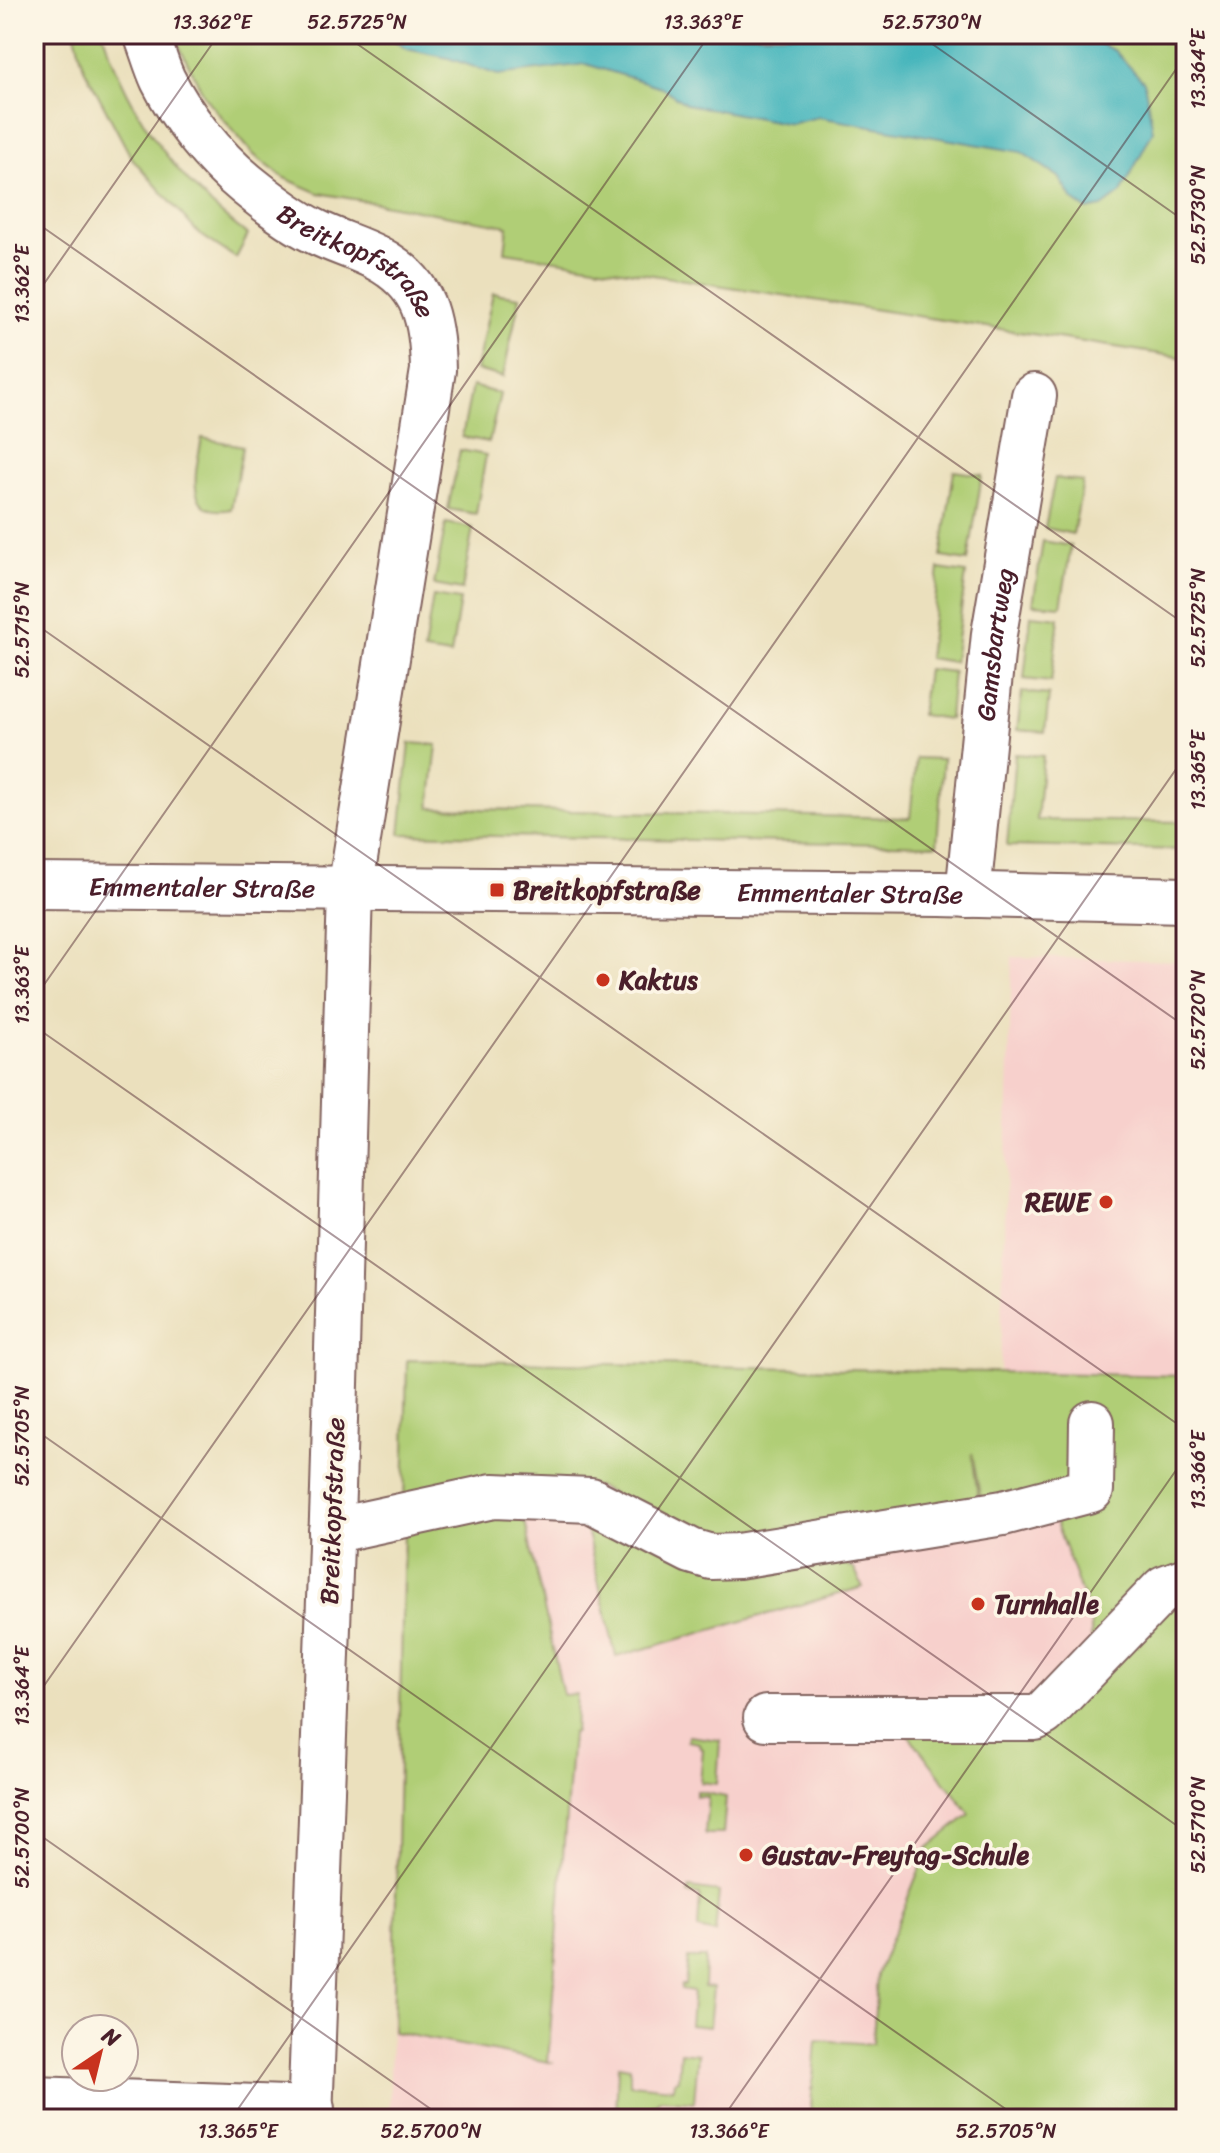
<svg xmlns="http://www.w3.org/2000/svg" width="1220" height="2153" font-family="Sriracha,sans-serif">
<style>
.built{fill:#f7d0cc}
.green{fill:#b0ce76;stroke:#7d7650;stroke-width:2}
.water{fill:#45b5bc;stroke:#486a74;stroke-width:2}
.lines{fill:none;stroke-linecap:round;stroke-linejoin:round}
.minor-casing{stroke:#82635e;stroke-width:48}
.minor{stroke:#fff;stroke-width:44}
.ticks{fill:none;stroke:#4a1f2b;stroke-width:2;stroke-opacity:0.45}
.poi-dot{fill:#c8321e;stroke:#fcf5e5;stroke-width:3}
.labels{text-anchor:middle;stroke-width:7;stroke-linejoin:round;paint-order:stroke}
.street-label{font-size:26px;fill:#4a1f2b;stroke:#fcf5e5}
.poi-label{font-size:26px;font-weight:bold;fill:#4a1f2b;stroke:#fcf5e5;text-anchor:start}
.neatline{fill:none;stroke:#4a1f2b;stroke-width:3}
.ticks-label{font-size:20px;text-anchor:middle;fill:#4a1f2b}
</style>
<rect width="100%" height="100%" fill="#fcf5e5"/>
<filter id="ink" filterUnits="userSpaceOnUse"><feTurbulence type="fractalNoise" baseFrequency=".0125" numOctaves="2"/><feDisplacementMap in="SourceGraphic" scale="16" xChannelSelector="R" yChannelSelector="G"/><feConvolveMatrix kernelMatrix="1 2 1 2 8 2 1 2 1" color-interpolation-filters="sRGB"/></filter>
<filter id="wash" filterUnits="userSpaceOnUse"><feTurbulence type="fractalNoise" baseFrequency=".006" numOctaves="4" result="noise"/><feDisplacementMap in="SourceGraphic" scale="32" xChannelSelector="R" yChannelSelector="G"/><feGaussianBlur stdDeviation="1.8" result="paint"/><feColorMatrix in="noise" values="0 0 0 0 0 0 0 0 0 0 0 0 0 0 0 0 0 1.4 0 .05"/><feComposite in="paint" operator="in"/></filter>
<g filter="url(#wash)">
<rect width="100%" height="100%" fill="#ebe0bd"/>
<!-- built -->
<path class="built" d="M 1012,957 L 1186,961 L 1186,1376 L 1001,1373 L 1091,1620 L 1100,2119 L 389,2119 L 407,1360 L 1000,1372 Z"/>
<!-- green -->
<g class="green">
<path d="M 75,34 L 103,34 C 130,115 179,184 248,235 L 236,258 L 198,233 L 131,157 L 84,68 Z"/>
<path d="M 173,34 L 1186,34 L 1186,358 L 505,252 L 508,226 L 319,193 L 284,178 L 254,155 L 206,99 Z"/>
<path d="M 493,293 L 520,297 L 503,377 L 476,370 Z"/>
<path d="M 472,386 L 500,394 L 489,442 L 462,437 Z"/>
<path d="M 202,438 L 243,446 L 231,509 C 181,519 197,465 202,438 Z"/>
<path d="M 460,450 L 486,455 L 476,514 L 448,509 Z"/>
<path d="M 954,471 L 982,475 L 968,561 L 941,557 Z"/>
<path d="M 1055,478 L 1083,482 L 1073,534 L 1045,528 Z"/>
<path d="M 446,523 L 473,528 L 462,590 L 434,585 Z"/>
<path d="M 1043,541 L 1071,546 L 1061,606 L 1033,604 Z"/>
<path d="M 939,569 L 966,573 L 954,662 L 928,658 Z"/>
<path d="M 433,596 L 460,600 L 451,655 L 424,651 Z"/>
<path d="M 1031,615 L 1059,618 L 1051,682 L 1024,679 Z"/>
<path d="M 927,669 L 953,672 L 949,719 L 921,715 Z"/>
<path d="M 1022,692 L 1049,695 L 1045,732 L 1017,730 Z"/>
<path d="M 410,743 L 437,745 L 430,808 L 910,818 L 916,758 L 943,759 L 937,845 L 400,834 Z"/>
<path d="M 1015,754 L 1043,756 L 1037,820 L 1186,822 L 1186,850 L 1007,846 Z"/>
<path d="M 407,1360 L 1186,1376 L 1186,2119 L 810,2119 L 816,2040 L 873,2044 L 877,1974 L 928,1848 L 970,1814 L 903,1728 L 1045,1729 L 1092,1679 L 1091,1619 L 1044,1491 L 982,1506 L 972,1453 L 979,1505 L 719,1543 L 596,1486 L 404,1504 Z"/>
<path d="M 479,1511 L 525,1521 L 563,1695 L 577,1694 L 575,1732 L 572,1733 L 548,2062 L 554,2063 L 393,2032 L 404,1530 Z"/>
<path d="M 584,1520 L 648,1539 L 839,1559 L 854,1569 L 863,1587 L 616,1657 Z"/>
<path d="M 688,1736 L 720,1740 L 717,1784 L 700,1782 L 703,1749 L 700,1748 L 699,1743 L 687,1741 Z"/>
<path d="M 696,1791 L 726,1797 L 723,1834 L 705,1834 L 708,1797 L 696,1796 Z"/>
<path d="M 689,1888 L 719,1892 L 715,1933 L 698,1929 L 700,1895 L 688,1894 Z"/>
<path d="M 688,1958 L 705,1958 L 704,1987 L 713,1988 L 709,2027 L 690,2025 L 693,1991 L 681,1989 L 681,1985 L 685,1985 Z"/>
<path d="M 680,2052 L 698,2054 L 694,2102 L 661,2099 L 645,2110 L 645,2119 L 616,2119 L 618,2065 L 630,2067 L 630,2084 L 673,2088 L 674,2081 L 678,2080 Z"/>
<path d="M 426,2111 L 550,2114 L 550,2119 L 416,2119 Z"/>
</g>
<!-- water -->
<path class="water" d="M 385,34 L 1081,34 L 1115,51 L 1144,82 L 1153,131 L 1121,193 L 1102,207 L 1087,210 L 1073,200 L 1059,177 L 1021,152 L 818,117 L 790,124 L 686,104 L 661,87 L 586,64 L 498,75 L 448,58 L 406,49 Z"/>
</g>
<g filter="url(#ink)">
<g class="lines">
<!-- minor casing -->
<g class="minor-casing">
<g id="minor">
<path id="s1" d="M 146,34 C 152,49 156,65 163,80 C 182,118 213,157 246,184 C 267,201 291,220 316,232 C 336,242 358,248 377,258 C 425,283 432,320 433,370 L 350,890 L 333,1490 L 310,2119"/>
<path id="s2" d="M 34,886 L 940,894 L 1186,900"/>
<path id="s3" d="M 968,895 L 994,634 L 1034,396"/>
<path d="M 331,1531 L 493,1496 L 591,1500 L 691,1551 L 711,1557 L 738,1556 L 1003,1513 L 1091,1490 L 1092,1423"/>
<path d="M 766,1718 L 1035,1718 L 1044,1713 L 1164,1588 L 1186,1580"/>
<path d="M 34,2099 L 312,2109"/>
</g>
</g>
<!-- minor -->
<use href="#minor" class="minor"/>
</g>
</g>
<!-- ticks -->
<path class="ticks" d="M 343,34 L 1186,625M 918,34 L 1186,222M 34,221 L 1186,1027M 34,298 L 219,34M 34,623 L 1186,1430M 34,999 L 710,34M 34,1026 L 1186,1832M 34,1429 L 1020,2119M 34,1700 L 1186,55M 34,1831 L 445,2119M 231,2119 L 1186,755M 722,2119 L 1186,1456"/>
<!-- markers -->
<g class="poi-dot">
<rect x="489" y="882" width="16" height="16" rx="4"/>
<circle cx="603" cy="980" r="8"/>
<circle cx="1106" cy="1202" r="8"/>
<circle cx="978" cy="1604" r="8"/>
<circle cx="746" cy="1855" r="8"/>
</g>
<g class="labels">
<!-- street labels -->
<g class="street-label">
<text dy="9" stroke="none"><textPath href="#s1" startOffset="320">Breitkopfstraße</textPath></text>
<text dy="9" stroke="none"><textPath href="#s3" startOffset="252">Gamsbartweg</textPath></text>
<text dy="9" stroke="none"><textPath href="#s2" startOffset="168">Emmentaler Straße</textPath></text>
<text dy="9" stroke="none"><textPath href="#s2" startOffset="816">Emmentaler Straße</textPath></text>
<text transform="translate(332 1511) rotate(-88)" y="9">Breitkopfstraße</text>
</g>
<!-- poi labels -->
<g class="poi-label">
<text x="513" y="899">Breitkopfstraße</text>
<text x="619" y="989">Kaktus</text>
<text x="1090" y="1211" text-anchor="end">REWE</text>
<text x="994" y="1613">Turnhalle</text>
<text x="762" y="1864">Gustav-Freytag-Schule</text>
</g>
</g>
<!-- margin -->
<rect width="1220" height="2153" fill="none" stroke="#fcf5e5" stroke-width="88"/>
<!-- north arrow -->
<g transform="translate(100 2053) rotate(35)"><circle r="38" fill="#fcf5e5" stroke="#b59f9b" stroke-width="2"/>
<path d="M0-6L14 30L0 20L-14 30Z" fill="#c8321e"/>
<text y="-12" font-size="22" font-weight="bold" text-anchor="middle" fill="#4a1f2b">N</text>
</g>
<rect x="44" y="44" width="1132" height="2065" class="neatline"/>
<g class="ticks-label">
<text x="212" y="29">13.362°E</text>
<text x="357" y="29">52.5725°N</text>
<text x="703" y="29">13.363°E</text>
<text x="932" y="29">52.5730°N</text>
<text transform="translate(1198 69) rotate(-90)" y="7">13.364°E</text>
<text transform="translate(1198 215) rotate(-90)" y="7">52.5730°N</text>
<text transform="translate(22 284) rotate(-90)" y="7">13.362°E</text>
<text transform="translate(1198 618) rotate(-90)" y="7">52.5725°N</text>
<text transform="translate(22 630) rotate(-90)" y="7">52.5715°N</text>
<text transform="translate(1198 770) rotate(-90)" y="7">13.365°E</text>
<text transform="translate(22 985) rotate(-90)" y="7">13.363°E</text>
<text transform="translate(1198 1020) rotate(-90)" y="7">52.5720°N</text>
<text transform="translate(22 1436) rotate(-90)" y="7">52.5705°N</text>
<text transform="translate(1198 1470) rotate(-90)" y="7">13.366°E</text>
<text transform="translate(22 1686) rotate(-90)" y="7">13.364°E</text>
<text transform="translate(1198 1825) rotate(-90)" y="7">52.5710°N</text>
<text transform="translate(22 1838) rotate(-90)" y="7">52.5700°N</text>
<text x="238" y="2138">13.365°E</text>
<text x="431" y="2138">52.5700°N</text>
<text x="729" y="2138">13.366°E</text>
<text x="1006" y="2138">52.5705°N</text>
</g>
</svg>
